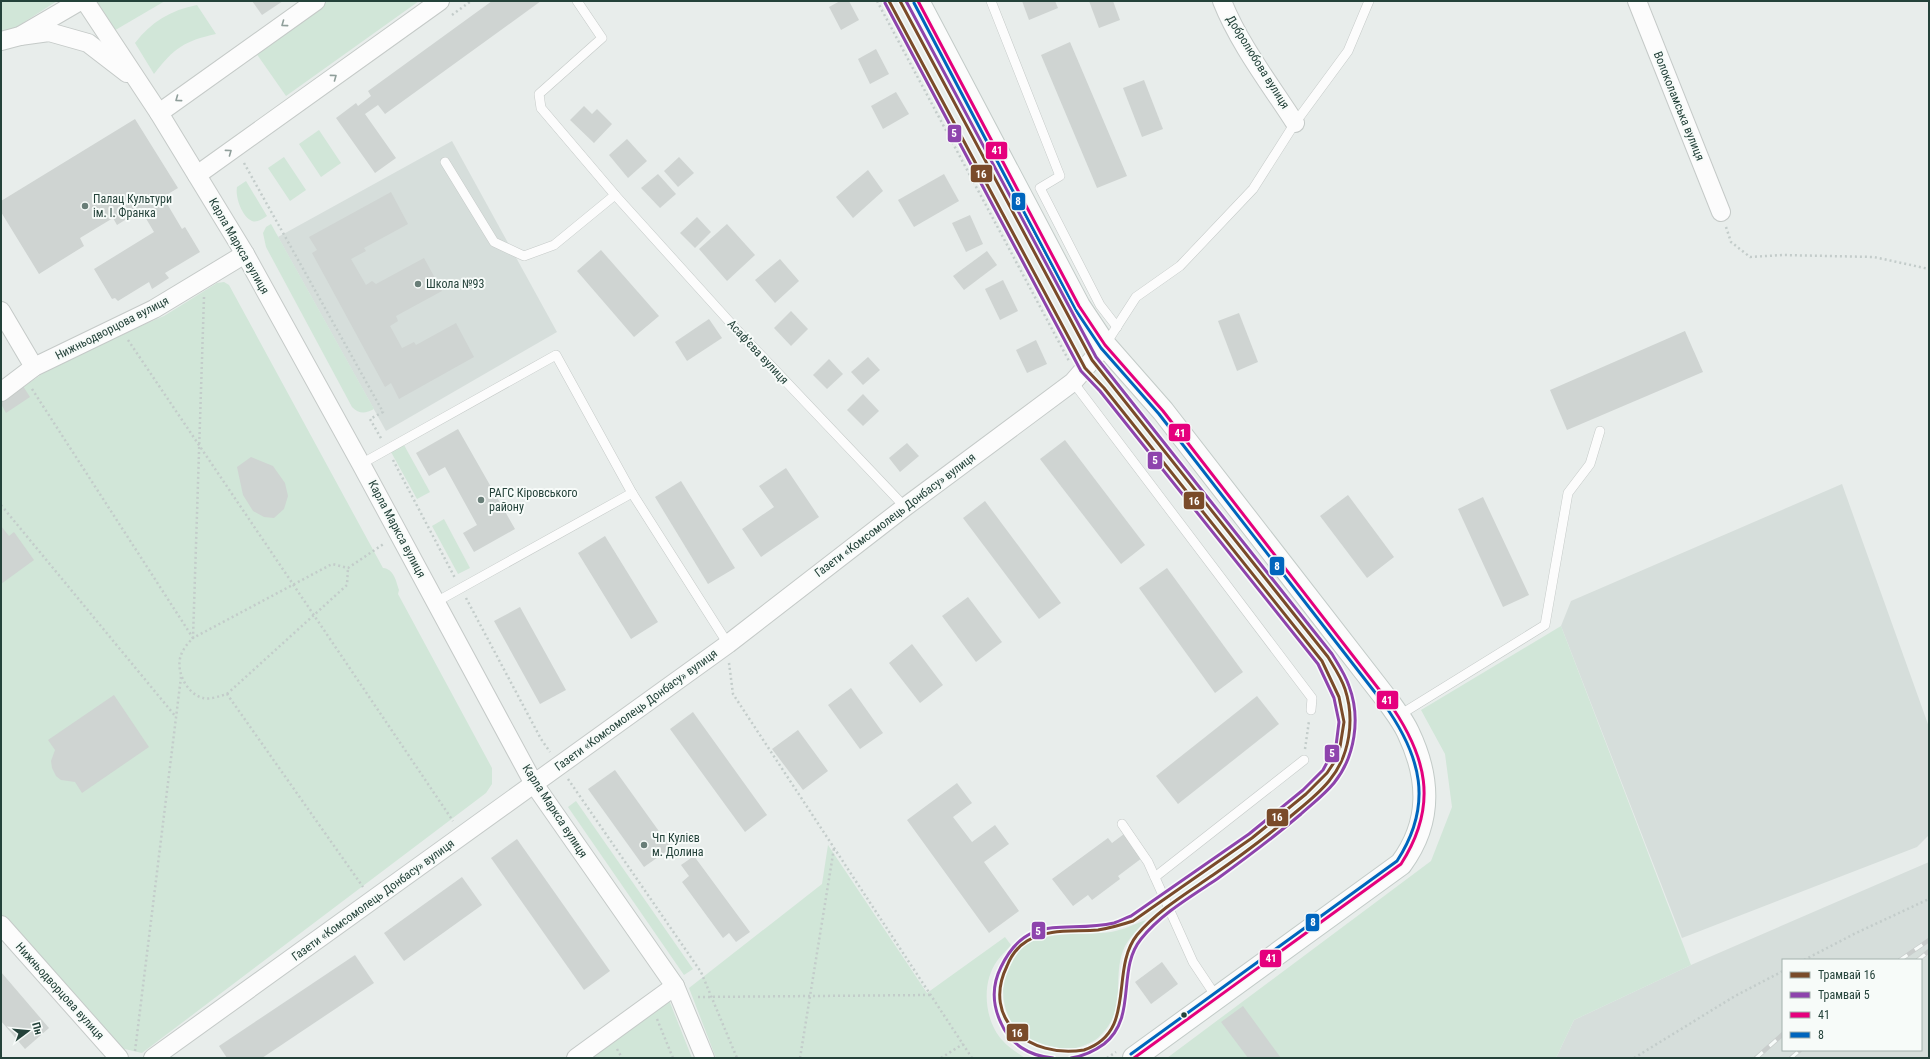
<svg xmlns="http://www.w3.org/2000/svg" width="1930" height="1059" font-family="'Roboto Condensed',sans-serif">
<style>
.built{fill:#d6dedb;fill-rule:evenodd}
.green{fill:#d1e6d8}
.building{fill:#cfd4d2}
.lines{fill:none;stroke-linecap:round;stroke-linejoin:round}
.lane-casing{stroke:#c5cac8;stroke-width:10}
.street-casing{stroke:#c5cac8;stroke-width:20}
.secondary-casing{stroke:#c3cbc8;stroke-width:24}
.path{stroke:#c3ccca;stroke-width:2.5;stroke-dasharray:2 3;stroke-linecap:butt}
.lane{stroke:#fcfcfc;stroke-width:9}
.street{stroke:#fcfcfc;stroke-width:18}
.secondary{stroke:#fcfcfc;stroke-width:22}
.rail-casing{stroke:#c9cdcc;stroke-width:4.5}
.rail{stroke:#f7fbf9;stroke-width:3;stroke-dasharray:9;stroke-linecap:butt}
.bus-1-casing{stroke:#f7fbf9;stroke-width:6}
.bus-2-casing{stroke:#f7fbf9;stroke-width:6}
.bus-1{stroke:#e5007d;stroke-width:3}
.bus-2{stroke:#0065bd;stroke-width:3}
.tram-1-casing{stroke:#f7fbf9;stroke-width:6}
.tram-2-casing{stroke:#f7fbf9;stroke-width:6}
.tram-1{stroke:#7a4b2a;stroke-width:3}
.tram-2{stroke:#8e44ad;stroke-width:3}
.oneway{stroke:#909f9b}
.poi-dot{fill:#697e78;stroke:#f7fbf9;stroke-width:1.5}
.bus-dot{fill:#24423a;stroke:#f7fbf9;stroke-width:1.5}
.labels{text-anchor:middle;stroke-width:4;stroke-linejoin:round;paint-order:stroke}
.street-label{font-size:12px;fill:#24423a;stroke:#f7fbf9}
.poi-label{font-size:12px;fill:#24423a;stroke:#f7fbf9;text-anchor:start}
.line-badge{stroke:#f7fbf9;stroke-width:1.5}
.badge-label{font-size:11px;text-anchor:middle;font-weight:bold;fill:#fff}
</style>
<rect width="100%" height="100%" fill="#e8edeb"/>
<!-- built -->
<g class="built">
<path d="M 452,141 L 557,332 L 386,431 L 278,237 Z"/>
<path d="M 1842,484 L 1929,727 L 1929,835 L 1917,847 L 1682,938 L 1561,626 L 1571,601 Z"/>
<path d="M 1929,862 L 1929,1058 L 1556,1058 L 1574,1020 L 1691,965 ZM 1783,960 L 1921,960 L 1921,1050 L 1783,1050 Z"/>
</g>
<!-- green -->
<g class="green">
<path d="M 1,1 L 57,1 L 15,28 L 1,32 Z"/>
<path d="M 94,1 L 165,1 L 112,32 Z"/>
<path d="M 328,1 L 419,1 L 286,96 L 256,53 Z"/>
<path d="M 197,5 L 216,34 C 184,41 174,48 154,74 L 135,43 C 151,22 171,10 197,5 Z"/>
<path d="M 319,130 L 341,163 L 321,177 L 299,144 Z"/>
<path d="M 284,157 L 306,190 L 290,201 L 268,168 Z"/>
<path d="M 246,181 L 267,216 C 262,219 257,223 252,221 C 242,217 235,197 237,187 Z"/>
<path d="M 271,224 L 374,409 C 365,414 359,414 352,407 L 266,247 L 263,233 L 266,227 Z"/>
<path d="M 224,282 L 229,285 L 383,568 C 394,569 396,581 399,590 L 398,594 L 492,768 L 492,784 L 486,793 L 142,1053 L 116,1047 L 1,918 L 1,403 L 63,359 L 164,316 L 217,283 Z"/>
<path d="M 404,445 L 430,492 L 417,499 L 391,452 Z"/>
<path d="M 444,519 L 470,568 L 458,574 L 432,526 Z"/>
<path d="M 1561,626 L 1691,965 L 1574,1020 L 1556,1058 L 1167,1058 L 1431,861 L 1452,807 L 1445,754 L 1421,710 Z"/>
<path d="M 576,801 L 693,969 L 684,975 L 568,807 Z"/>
<path d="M 828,845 L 927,993 L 1005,937 L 1011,945 C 1007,950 1001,955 997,961 C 981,983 984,1021 1003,1041 C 1009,1048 1018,1053 1025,1058 L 716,1058 L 689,988 L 822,884 Z"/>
<path d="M 1146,920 C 1139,928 1130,937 1125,946 C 1110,978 1130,1007 1099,1037 C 1092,1043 1081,1047 1072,1049 C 1025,1057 993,1015 1006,971 C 1021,925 1075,937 1111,932 C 1123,930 1135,924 1146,920 Z"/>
<path d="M 669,1000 L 692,1058 L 591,1058 Z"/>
</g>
<!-- building -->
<g class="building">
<path d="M 252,1 L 283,1 L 262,15 Z"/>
<path d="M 492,1 L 541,1 L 385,114 L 378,105 L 365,114 L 396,158 L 375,173 L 336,118 L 356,103 L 358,106 L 371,96 L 368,91 Z"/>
<path d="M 840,1 L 849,1 L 859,20 L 841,30 L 829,7 Z"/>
<path d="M 1022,1 L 1055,1 L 1058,8 L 1029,20 Z"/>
<path d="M 1089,1 L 1113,1 L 1120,20 L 1099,28 Z"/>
<path d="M 1070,42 L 1127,176 L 1097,188 L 1041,55 Z"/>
<path d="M 876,49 L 889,74 L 870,84 L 858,59 Z"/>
<path d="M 1144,80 L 1163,129 L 1142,137 L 1123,88 Z"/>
<path d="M 896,92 L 909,114 L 883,129 L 871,106 Z"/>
<path d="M 584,106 L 592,114 L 597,109 L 612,124 L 594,143 L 570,120 Z"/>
<path d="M 135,119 L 178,188 L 163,197 L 182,229 L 185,227 L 200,252 L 165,273 L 169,278 L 152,289 L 149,282 L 118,301 L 115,298 L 112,299 L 94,269 L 154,232 L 141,210 L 117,225 L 113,218 L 80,238 L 84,246 L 39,274 L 1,212 L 1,201 Z"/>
<path d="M 627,139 L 647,161 L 628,178 L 609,155 Z"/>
<path d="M 679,157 L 694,173 L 678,187 L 664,171 Z"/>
<path d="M 868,170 L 883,191 L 853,218 L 836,197 Z"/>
<path d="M 658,174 L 676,194 L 660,208 L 641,188 Z"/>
<path d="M 944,174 L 959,201 L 914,227 L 898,200 Z"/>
<path d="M 391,192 L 408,224 L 364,248 L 366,251 L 351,259 L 366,285 L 372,281 L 376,284 L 424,258 L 442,291 L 396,316 L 398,321 L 390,326 L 402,348 L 414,342 L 416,345 L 456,323 L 474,357 L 399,399 L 391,383 L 385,387 L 312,253 L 317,250 L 309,237 Z"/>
<path d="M 970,215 L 983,244 L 966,252 L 952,223 Z"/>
<path d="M 697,217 L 711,232 L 695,248 L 680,233 Z"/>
<path d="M 727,224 L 755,255 L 727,281 L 699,249 Z"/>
<path d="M 601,250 L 659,316 L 634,337 L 577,271 Z"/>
<path d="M 987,251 L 997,265 L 964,290 L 953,276 Z"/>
<path d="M 780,259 L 799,281 L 775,303 L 755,280 Z"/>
<path d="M 1003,280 L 1018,311 L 1000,320 L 985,289 Z"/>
<path d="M 791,311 L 808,329 L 791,346 L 774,328 Z"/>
<path d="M 1239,313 L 1258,362 L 1237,371 L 1218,321 Z"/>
<path d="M 709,319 L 722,338 L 687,361 L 675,342 Z"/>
<path d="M 1685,331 L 1703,372 L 1567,430 L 1550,390 Z"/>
<path d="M 1036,340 L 1047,364 L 1027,373 L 1016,350 Z"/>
<path d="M 868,357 L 880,370 L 863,385 L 851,372 Z"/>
<path d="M 829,359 L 843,374 L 827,389 L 813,375 Z"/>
<path d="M 23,386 L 30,397 L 6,413 L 1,404 L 1,400 Z"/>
<path d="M 863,394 L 879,411 L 863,426 L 847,410 Z"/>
<path d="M 458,429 L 515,529 L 474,552 L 463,533 L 477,525 L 445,467 L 429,476 L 416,453 Z"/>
<path d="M 1065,440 L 1145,545 L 1121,564 L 1040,459 Z"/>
<path d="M 907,443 L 919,456 L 900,472 L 889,458 Z"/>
<path d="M 251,457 L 273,466 L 285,483 L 288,496 L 284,509 L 274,518 L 264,517 L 253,511 L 243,495 L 237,467 Z"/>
<path d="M 786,468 L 819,517 L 761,557 L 742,529 L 774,507 L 759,486 Z"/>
<path d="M 681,481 L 735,568 L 708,584 L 655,497 Z"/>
<path d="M 1348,495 L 1394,557 L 1367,578 L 1320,516 Z"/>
<path d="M 1483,497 L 1529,595 L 1503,607 L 1458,509 Z"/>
<path d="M 985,501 L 1061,603 L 1039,619 L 963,518 Z"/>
<path d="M 1,526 L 9,536 L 14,532 L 34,560 L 1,584 Z"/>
<path d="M 605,536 L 658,622 L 631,639 L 578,553 Z"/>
<path d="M 1167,568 L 1243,672 L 1215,693 L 1139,588 Z"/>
<path d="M 968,597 L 1002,642 L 976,662 L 942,616 Z"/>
<path d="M 520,607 L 566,690 L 540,704 L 494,621 Z"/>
<path d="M 912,644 L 943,685 L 920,703 L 889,663 Z"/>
<path d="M 851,688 L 883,733 L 860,749 L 828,705 Z"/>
<path d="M 114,695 L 149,747 L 82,793 L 75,782 L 61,780 L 56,776 L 52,768 L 51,761 L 55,750 L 48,740 Z"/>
<path d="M 1257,696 L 1279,724 L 1178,804 L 1156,776 Z"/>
<path d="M 693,712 L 767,815 L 745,832 L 670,729 Z"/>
<path d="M 798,730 L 828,771 L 803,790 L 772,749 Z"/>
<path d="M 615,770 L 671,848 L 644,867 L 588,789 Z"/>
<path d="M 957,783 L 972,803 L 953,817 L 972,842 L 995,825 L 1009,844 L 984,862 L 1019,911 L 989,933 L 907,820 Z"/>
<path d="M 1124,834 L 1142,858 L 1118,876 L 1120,879 L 1092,900 L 1088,895 L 1073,906 L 1052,879 L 1108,838 L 1112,843 Z"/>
<path d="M 517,839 L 610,971 L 584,990 L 491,858 Z"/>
<path d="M 694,856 L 750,932 L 736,942 L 729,933 L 723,938 L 682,882 L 689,876 L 681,865 Z"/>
<path d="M 462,877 L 482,905 L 404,961 L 384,933 Z"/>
<path d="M 355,955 L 374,983 L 262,1058 L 227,1058 L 219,1046 Z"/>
<path d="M 1162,962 L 1178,984 L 1151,1004 L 1135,982 Z"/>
<path d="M 1,972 L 49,1028 L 25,1049 L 1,1021 Z"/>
<path d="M 1243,1006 L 1281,1058 L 1248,1058 L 1221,1022 Z"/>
</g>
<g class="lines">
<!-- lane casing -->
<g class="lane-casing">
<g id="lane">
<path d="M 577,1 L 602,38 L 539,94 L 541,108 L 615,195"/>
<path d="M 991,1 L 1060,176 L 1040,188 L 1100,305 L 1117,327"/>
<path d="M 445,162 L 494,242 L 524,256 L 554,245 L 615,195 L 737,330 L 905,507"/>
<path d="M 1105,345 L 1136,297 L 1180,266 L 1253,189 L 1295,123 L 1348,51 L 1369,1"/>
<path d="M 1073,382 L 1312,698 L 1311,710"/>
<path d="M 361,464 L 556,355 L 632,493 L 436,602"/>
<path d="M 632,493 L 728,644"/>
<path d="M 1398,716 L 1545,625 L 1568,493 L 1590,464 L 1600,431"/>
<path d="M 1122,824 L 1148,862 L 1193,962 L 1217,998"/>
<path d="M 1155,877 L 1304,760"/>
</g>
</g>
<!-- street casing -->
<g class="street-casing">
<g id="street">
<path d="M 85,1 L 159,113 L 245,254 L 361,464 L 534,784 L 675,986 L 705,1058"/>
<path d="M 1222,1 C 1239,44 1270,84 1295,123"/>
<path d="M 1637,1 L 1721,212"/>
<path d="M 20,36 L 49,32 L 88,43 L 127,73"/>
<path d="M 1,41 L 20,36 L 80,1"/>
<path d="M 159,113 L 316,1"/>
<path d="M 197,175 L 440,1"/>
<path d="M 1,311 L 34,367"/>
<path d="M 1,392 L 34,367 L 154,309 L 245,254"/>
<path d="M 1,925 L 119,1058"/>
<path d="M 153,1058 L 728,644 L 905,507 L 1073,382 L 1105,345"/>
<path d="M 576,1058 L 675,986"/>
</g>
</g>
<!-- secondary casing -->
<g class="secondary-casing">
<path id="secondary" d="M 918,1 L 1079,306 L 1105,345 L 1163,411 L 1388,701 C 1395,711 1403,721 1408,732 C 1430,778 1432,822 1401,864 L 1134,1058"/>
</g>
<!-- path -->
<g class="path">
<path d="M 877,1 L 1069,361"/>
<path d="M 452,15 L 471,1"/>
<path d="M 244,163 L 383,412 L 370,419 L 382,440"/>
<path d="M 1726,227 L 1731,242 L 1750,257 L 1782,255 L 1874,257 L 1929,269"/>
<path d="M 204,297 L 193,638 L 332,564 L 348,568 L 385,543"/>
<path d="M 128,340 L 453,821"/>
<path d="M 32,389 L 193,638 C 188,643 183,649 181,655 C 175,671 187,694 203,698 C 209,700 220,696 227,694 L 363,887"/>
<path d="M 393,460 L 455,578"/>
<path d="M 1,505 L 176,717"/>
<path d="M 466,598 L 541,739 L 550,752"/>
<path d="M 729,663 L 733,694 L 972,1058"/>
<path d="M 227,694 L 347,585 L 348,568"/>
<path d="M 1305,749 L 1309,721"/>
<path d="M 568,779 L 701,972 L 737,1058"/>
<path d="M 1804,960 L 1856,933 L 1929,899"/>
<path d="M 698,997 L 931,995"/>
<path d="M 657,1019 L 673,1058"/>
<path d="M 617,1049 L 622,1058"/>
<path d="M 135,1051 L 181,677"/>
<path d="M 800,1058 L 834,848"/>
<path d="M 941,1058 L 963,1044"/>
<path d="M 1107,1058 L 1116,1052"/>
<path d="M 1634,1058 L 1735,996 L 1783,971"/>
</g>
<!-- lane -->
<use href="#lane" class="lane"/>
<!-- street -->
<use href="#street" class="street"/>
<!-- secondary -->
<use href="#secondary" class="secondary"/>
<!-- rail casing -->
<g class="rail-casing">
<g id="rail">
<path d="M 1900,960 L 1929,940"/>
<path d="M 1918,960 L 1929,951"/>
<path d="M 1756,1058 L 1783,1034"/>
<path d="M 1791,1058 L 1800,1050"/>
</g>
</g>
<!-- rail -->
<use href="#rail" class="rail"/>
<!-- bus-1 casing -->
<g class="bus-1-casing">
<path id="bus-1" d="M 918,1 L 1079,306 L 1105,345 L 1163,411 L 1388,701 C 1427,756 1439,805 1401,864 L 1134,1058"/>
</g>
<!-- bus-2 casing -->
<g class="bus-2-casing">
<path id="bus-2" d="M 914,3 L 1075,309 L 1101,348 L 1159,414 L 1384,704 C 1421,756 1434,804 1397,861 L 1131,1054"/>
</g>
<!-- bus-1 -->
<use href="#bus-1" class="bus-1"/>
<!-- bus-2 -->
<use href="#bus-2" class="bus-2"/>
<!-- tram-1 casing -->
<g class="tram-1-casing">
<path id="tram-1" d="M 889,1 L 1085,368 L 1104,388 L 1322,661 L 1339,697 L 1344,722 L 1340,747 L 1335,761 L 1327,773 L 1306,794 L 1252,838 L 1133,921 C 1121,925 1110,928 1098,930 C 1074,932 1048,928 1027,941 C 1017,947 1011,956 1007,966 C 981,1019 1029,1059 1084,1050 C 1138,1032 1109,970 1137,935 C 1158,910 1187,893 1213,875 C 1242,855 1270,834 1297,811 C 1308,802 1320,792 1329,781 C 1350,756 1355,719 1345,689 C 1341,677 1334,667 1328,657 L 1092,360 L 900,1"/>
</g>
<!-- tram-2 casing -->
<g class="tram-2-casing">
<g id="tram-2">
<path d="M 906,1 L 1096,357 L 1332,654 C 1338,664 1345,674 1349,686 C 1361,718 1355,757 1334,783 C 1324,795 1312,804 1301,814 C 1274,837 1246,858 1217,879 C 1190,897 1161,914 1141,939 C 1116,970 1138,1017 1104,1044 C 1093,1052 1084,1056 1071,1058"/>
<path d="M 885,3 L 1081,371 L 1100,391 L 1318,664 L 1334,698 L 1339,722 L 1336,746 L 1323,770 L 1303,790 L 1249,834 L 1131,916 C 1125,918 1120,921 1114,923 C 1066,934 1028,911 1001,967 C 992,985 992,1004 1001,1023 C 1010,1044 1029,1056 1053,1058"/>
</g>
</g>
<!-- tram-1 -->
<use href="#tram-1" class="tram-1"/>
<!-- tram-2 -->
<use href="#tram-2" class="tram-2"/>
</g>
<!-- one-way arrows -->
<defs><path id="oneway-chevron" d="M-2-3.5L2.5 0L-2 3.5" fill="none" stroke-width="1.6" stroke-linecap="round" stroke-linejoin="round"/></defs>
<g class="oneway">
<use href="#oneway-chevron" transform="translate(284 24) rotate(144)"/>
<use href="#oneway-chevron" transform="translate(334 77) rotate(-36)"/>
<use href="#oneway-chevron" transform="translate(178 99) rotate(144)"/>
<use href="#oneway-chevron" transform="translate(229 152) rotate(-36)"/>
</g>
<!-- markers -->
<g class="poi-dot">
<circle cx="85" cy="206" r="4"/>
<circle cx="418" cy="284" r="4"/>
<circle cx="481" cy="500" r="4"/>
<circle cx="644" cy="845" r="4"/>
</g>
<circle class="bus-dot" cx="1184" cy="1015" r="3.5"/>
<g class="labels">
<!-- street labels -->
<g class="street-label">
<text transform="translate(1258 62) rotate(58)" y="4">Добролюбова вулиця</text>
<text transform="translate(1679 106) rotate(68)" y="4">Волоколамська вулиця</text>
<text transform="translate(239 246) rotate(60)" y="4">Карла Маркса вулиця</text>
<text transform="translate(112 328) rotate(-27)" y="4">Нижньодворцова вулиця</text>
<text transform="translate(758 352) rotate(47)" y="4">Асаф’єва вулиця</text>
<text transform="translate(895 515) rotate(-37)" y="4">Газети «Комсомолець Донбасу» вулиця</text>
<text transform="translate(397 529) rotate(62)" y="4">Карла Маркса вулиця</text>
<text transform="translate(636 710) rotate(-36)" y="4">Газети «Комсомолець Донбасу» вулиця</text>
<text transform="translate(555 811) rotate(57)" y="4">Карла Маркса вулиця</text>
<text transform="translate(373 900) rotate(-36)" y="4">Газети «Комсомолець Донбасу» вулиця</text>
<text transform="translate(60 991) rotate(48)" y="4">Нижньодворцова вулиця</text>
</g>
<!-- poi labels -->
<g class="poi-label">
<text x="93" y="203">Палац Культури<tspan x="93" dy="14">ім. І. Франка</tspan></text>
<text x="426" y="288">Школа №93</text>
<text x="489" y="497">РАГС Кіровського<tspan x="489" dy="14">району</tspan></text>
<text x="652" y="842">Чп Кулієв<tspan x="652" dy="14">м. Долина</tspan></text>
</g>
</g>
<g class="line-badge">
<rect x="947" y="124" width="15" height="19" rx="4" fill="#8e44ad"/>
<rect x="985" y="141" width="23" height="19" rx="4" fill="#e5007d"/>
<rect x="970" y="164" width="23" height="19" rx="4" fill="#7a4b2a"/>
<rect x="1011" y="192" width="15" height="19" rx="4" fill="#0065bd"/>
<rect x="1168" y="423" width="23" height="19" rx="4" fill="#e5007d"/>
<rect x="1147" y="451" width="16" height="19" rx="4" fill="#8e44ad"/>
<rect x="1183" y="491" width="22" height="19" rx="4" fill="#7a4b2a"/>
<rect x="1269" y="556" width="16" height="20" rx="4" fill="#0065bd"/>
<rect x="1376" y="690" width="23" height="20" rx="4" fill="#e5007d"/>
<rect x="1324" y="744" width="16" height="19" rx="4" fill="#8e44ad"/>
<rect x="1266" y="808" width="23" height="19" rx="4" fill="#7a4b2a"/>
<rect x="1305" y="913" width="15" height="19" rx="4" fill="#0065bd"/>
<rect x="1031" y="921" width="15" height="19" rx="4" fill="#8e44ad"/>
<rect x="1259" y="949" width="23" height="19" rx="4" fill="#e5007d"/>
<rect x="1006" y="1023" width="23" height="19" rx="4" fill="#7a4b2a"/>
</g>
<g class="badge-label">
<text x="954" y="137">5</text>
<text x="997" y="154">41</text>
<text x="981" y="178">16</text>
<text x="1018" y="205">8</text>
<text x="1180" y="437">41</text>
<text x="1155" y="464">5</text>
<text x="1194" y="505">16</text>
<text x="1277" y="570">8</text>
<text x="1387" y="704">41</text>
<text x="1332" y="757">5</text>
<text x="1277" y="821">16</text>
<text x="1313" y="926">8</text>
<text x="1038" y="935">5</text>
<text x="1271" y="962">41</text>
<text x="1017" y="1037">16</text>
</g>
<!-- border -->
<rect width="1930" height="1059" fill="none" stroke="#24423a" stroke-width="4"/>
<!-- legend -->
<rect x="1782" y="959" width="140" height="92" fill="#f7fbf9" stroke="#a3b1ad"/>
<rect x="1790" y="972" width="20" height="6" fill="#7a4b2a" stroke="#a3b1ad"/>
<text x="1818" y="979" font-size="12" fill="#24423a">Трамвай 16</text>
<rect x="1790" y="992" width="20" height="6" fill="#8e44ad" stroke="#a3b1ad"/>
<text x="1818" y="999" font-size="12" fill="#24423a">Трамвай 5</text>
<rect x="1790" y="1012" width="20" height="6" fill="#e5007d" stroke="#a3b1ad"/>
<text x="1818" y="1019" font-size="12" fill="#24423a">41</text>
<rect x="1790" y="1032" width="20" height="6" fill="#0065bd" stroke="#a3b1ad"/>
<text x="1818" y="1039" font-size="12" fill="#24423a">8</text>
<!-- north arrow -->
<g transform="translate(28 1031) rotate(74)" stroke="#f7fbf9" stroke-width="3" paint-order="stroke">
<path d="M0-3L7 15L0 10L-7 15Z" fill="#24423a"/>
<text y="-6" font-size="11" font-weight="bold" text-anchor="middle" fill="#24423a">Пн</text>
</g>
</svg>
